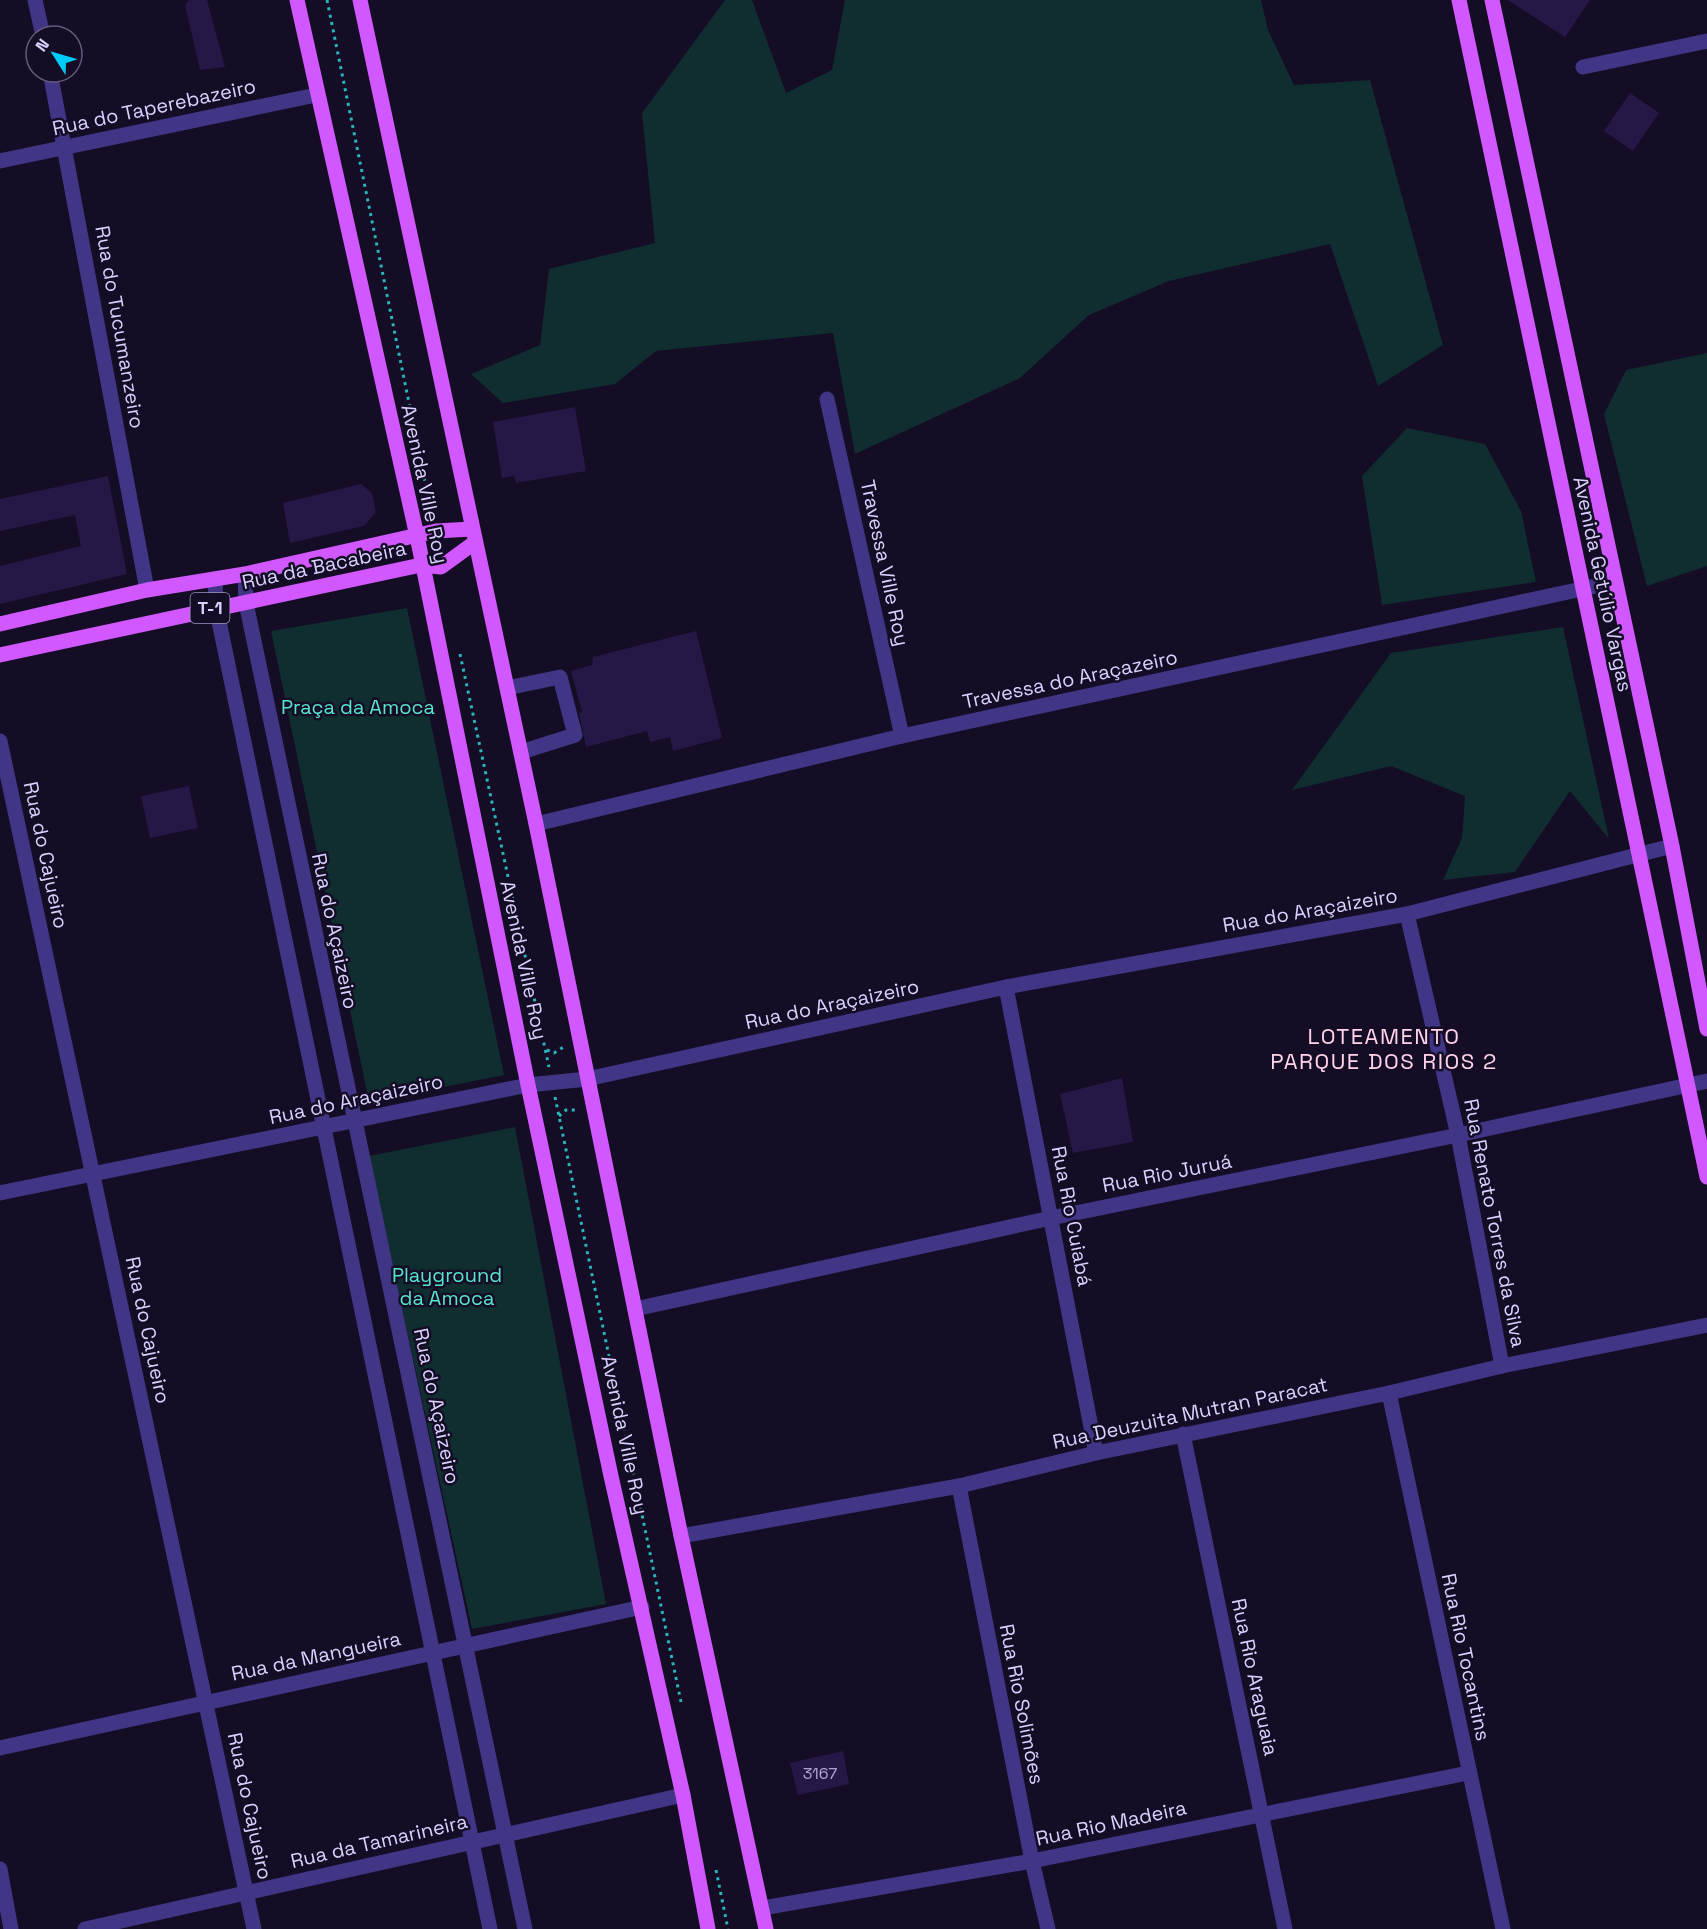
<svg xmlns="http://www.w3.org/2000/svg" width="1707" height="1929" font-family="'Space Grotesk',sans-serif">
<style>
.green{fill:#102d2f}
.building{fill:#261846}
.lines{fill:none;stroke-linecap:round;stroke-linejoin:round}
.path{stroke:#29b5bb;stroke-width:3;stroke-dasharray:3 4.5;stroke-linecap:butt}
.minor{stroke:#413686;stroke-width:15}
.major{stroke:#d158ff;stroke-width:15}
.labels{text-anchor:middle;stroke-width:5;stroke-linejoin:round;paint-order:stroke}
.number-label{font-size:16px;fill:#aea3d1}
.shield{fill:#140d25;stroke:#9f96be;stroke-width:1.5}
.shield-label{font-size:18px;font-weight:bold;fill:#dbd1ff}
.street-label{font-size:20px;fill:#dbd1ff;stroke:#140d25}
.park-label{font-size:20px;fill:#57e5d0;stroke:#140d25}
.quarter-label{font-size:22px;letter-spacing:1.5px;fill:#ffd3ea;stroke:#140d25}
</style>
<rect width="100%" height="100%" fill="#140d25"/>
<!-- green -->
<g class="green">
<path d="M 725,0 L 752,0 L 786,93 L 832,70 L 845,0 L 1261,0 L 1268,30 L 1294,85 L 1370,80 L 1443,345 L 1378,386 L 1330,244 L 1169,281 L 1089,315 L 1020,378 L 855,454 L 833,333 L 656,351 L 615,384 L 503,403 L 471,374 L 540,345 L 549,269 L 655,243 L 642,113 Z"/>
<path d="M 1707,353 L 1707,566 L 1647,586 L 1604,414 L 1626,370 Z"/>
<path d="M 1407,428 L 1485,444 L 1521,511 L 1536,582 L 1382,605 L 1362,476 Z"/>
<path d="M 407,608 L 504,1075 L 369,1102 L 271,631 Z"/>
<path d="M 1563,627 L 1609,839 L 1570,791 L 1515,872 L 1443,880 L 1462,838 L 1465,796 L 1391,766 L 1292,790 L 1391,653 Z"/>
<path d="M 515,1127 L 606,1604 L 472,1629 L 369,1156 Z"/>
</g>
<!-- building -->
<g class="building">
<path d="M 189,0 L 207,0 L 225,67 L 200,70 L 185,5 Z"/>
<path d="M 1508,0 L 1590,0 L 1565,37 Z"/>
<path d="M 1630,93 L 1659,113 L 1633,151 L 1604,131 Z"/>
<path d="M 575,407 L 586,471 L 516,483 L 514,476 L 502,478 L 493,422 Z"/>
<path d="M 108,476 L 127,574 L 0,604 L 0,566 L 81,546 L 75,515 L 0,531 L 0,499 Z"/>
<path d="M 361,484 L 372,493 L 376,512 L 364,526 L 290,543 L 283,503 Z"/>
<path d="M 696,631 L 722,738 L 673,751 L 670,737 L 650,742 L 647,731 L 586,747 L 579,713 L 582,712 L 571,671 L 592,665 L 593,657 Z"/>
<path d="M 189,786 L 198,828 L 150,838 L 141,796 Z"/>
<path d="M 1122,1078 L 1133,1142 L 1073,1153 L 1060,1094 Z"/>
<path d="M 843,1751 L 849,1784 L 798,1795 L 790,1763 Z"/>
</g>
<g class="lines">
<!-- path -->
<g class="path">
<path d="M 327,0 L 432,516"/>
<path d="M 460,654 L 549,1067"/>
<path d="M 547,1050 L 554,1053 L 565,1046"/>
<path d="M 555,1097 L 681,1702"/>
<path d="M 559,1116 L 566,1110 L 577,1110"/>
<path d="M 716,1870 L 728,1929"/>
</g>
<!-- minor -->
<g class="minor">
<path d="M 35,0 L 43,36"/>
<path d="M 1583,67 L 1707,41"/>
<path d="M 50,72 L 147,590"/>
<path d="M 0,161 L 316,95"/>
<path d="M 827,399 L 902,736"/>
<path d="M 245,574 L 246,603 C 337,1046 434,1487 525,1929"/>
<path d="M 215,579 L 216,607 L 490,1929"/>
<path d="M 507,688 L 560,677 L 575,735 L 521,752"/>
<path d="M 0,741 L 254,1929"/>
<path d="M 536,824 L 902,736 L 1614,582"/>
<path d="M 1407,914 L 1458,1135 L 1502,1366"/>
<path d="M 1006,987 L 1096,1453"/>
<path d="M 0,1193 L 528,1085 L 587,1079 L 1006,987 L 1407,914 L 1672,846"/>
<path d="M 635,1309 L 1051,1218 L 1458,1135 L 1707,1081"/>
<path d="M 1389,1393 L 1503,1929"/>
<path d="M 1183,1434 L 1285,1929"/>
<path d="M 959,1486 L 1032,1861 L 1048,1929"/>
<path d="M 681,1536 L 959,1486 L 1096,1453 L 1389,1393 L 1502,1366 L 1707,1325"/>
<path d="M 0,1748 L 642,1607"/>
<path d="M 0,1869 L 11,1929"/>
<path d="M 762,1908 L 1032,1861 L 1468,1773"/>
<path d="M 85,1929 L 683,1795"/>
</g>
<!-- major -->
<g class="major">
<path d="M 297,0 L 417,536 L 528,1085 L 611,1476 L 683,1795 L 708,1929"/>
<path d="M 360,0 L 536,824 L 681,1536 L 766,1929"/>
<path d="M 1459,0 L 1707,1177"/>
<path d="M 1492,0 L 1672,846 L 1707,1029"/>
<path d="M 0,624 L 147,590 L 245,574 L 436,531 L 472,529"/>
<path d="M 0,655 L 421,565 L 441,567 L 474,543"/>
</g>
</g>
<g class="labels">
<!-- number labels -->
<g class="number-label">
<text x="820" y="1779">3167</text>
</g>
<!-- shield labels -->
<rect class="shield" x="190.5" y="593" width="39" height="30" rx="4.5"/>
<g class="shield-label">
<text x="210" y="614">T-1</text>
</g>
<!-- street labels -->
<g class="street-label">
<text transform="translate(154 107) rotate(-12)" y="7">Rua do Taperebazeiro</text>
<text transform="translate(120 327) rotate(80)" y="7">Rua do Tucumanzeiro</text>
<text transform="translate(425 484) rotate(78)" y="7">Avenida Ville Roy</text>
<text transform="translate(885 563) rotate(78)" y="7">Travessa Ville Roy</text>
<text transform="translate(324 565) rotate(-12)" y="7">Rua da Bacabeira</text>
<text transform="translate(1603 584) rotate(78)" y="7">Avenida Getúlio Vargas</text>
<text transform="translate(1070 679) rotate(-12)" y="7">Travessa do Araçazeiro</text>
<text transform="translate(46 855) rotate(78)" y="7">Rua do Cajueiro</text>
<text transform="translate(1310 910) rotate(-10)" y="7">Rua do Araçaizeiro</text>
<text transform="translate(335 931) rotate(78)" y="7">Rua do Açaizeiro</text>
<text transform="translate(524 960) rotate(78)" y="7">Avenida Ville Roy</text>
<text transform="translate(832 1004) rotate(-12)" y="7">Rua do Araçaizeiro</text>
<text transform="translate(356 1099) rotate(-12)" y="7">Rua do Araçaizeiro</text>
<text transform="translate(1167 1173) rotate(-11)" y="7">Rua Rio Juruá</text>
<text transform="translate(1072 1216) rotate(79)" y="7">Rua Rio Cuiabá</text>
<text transform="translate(1495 1223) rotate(79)" y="7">Rua Renato Torres da Silva</text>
<text transform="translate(148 1330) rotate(78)" y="7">Rua do Cajueiro</text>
<text transform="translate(437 1406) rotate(78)" y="7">Rua do Açaizeiro</text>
<text transform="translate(1190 1413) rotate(-12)" y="7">Rua Deuzuita Mutran Paracat</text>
<text transform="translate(625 1435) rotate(78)" y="7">Avenida Ville Roy</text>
<text transform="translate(316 1656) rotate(-12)" y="7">Rua da Mangueira</text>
<text transform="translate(1466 1657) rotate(78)" y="7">Rua Rio Tocantins</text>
<text transform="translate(1255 1677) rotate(78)" y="7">Rua Rio Araguaia</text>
<text transform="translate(1022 1704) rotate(79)" y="7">Rua Rio Solimões</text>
<text transform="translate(250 1806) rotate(78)" y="7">Rua do Cajueiro</text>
<text transform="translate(1111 1823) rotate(-12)" y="7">Rua Rio Madeira</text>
<text transform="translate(379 1841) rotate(-13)" y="7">Rua da Tamarineira</text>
</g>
<!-- park labels -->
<g class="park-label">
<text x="358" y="714">Praça da Amoca</text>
<text x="447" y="1282">Playground<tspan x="447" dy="23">da Amoca</tspan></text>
</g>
<!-- quarter labels -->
<g class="quarter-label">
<text x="1384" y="1044">LOTEAMENTO<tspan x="1384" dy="25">PARQUE DOS RIOS 2</tspan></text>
</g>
</g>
<!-- north arrow -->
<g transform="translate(54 54) rotate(307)"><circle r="28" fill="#140d25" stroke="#645b7c" stroke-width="1.5"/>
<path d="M0-4.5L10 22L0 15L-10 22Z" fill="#00c9fc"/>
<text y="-9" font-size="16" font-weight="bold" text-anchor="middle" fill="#dbd1ff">N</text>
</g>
</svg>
